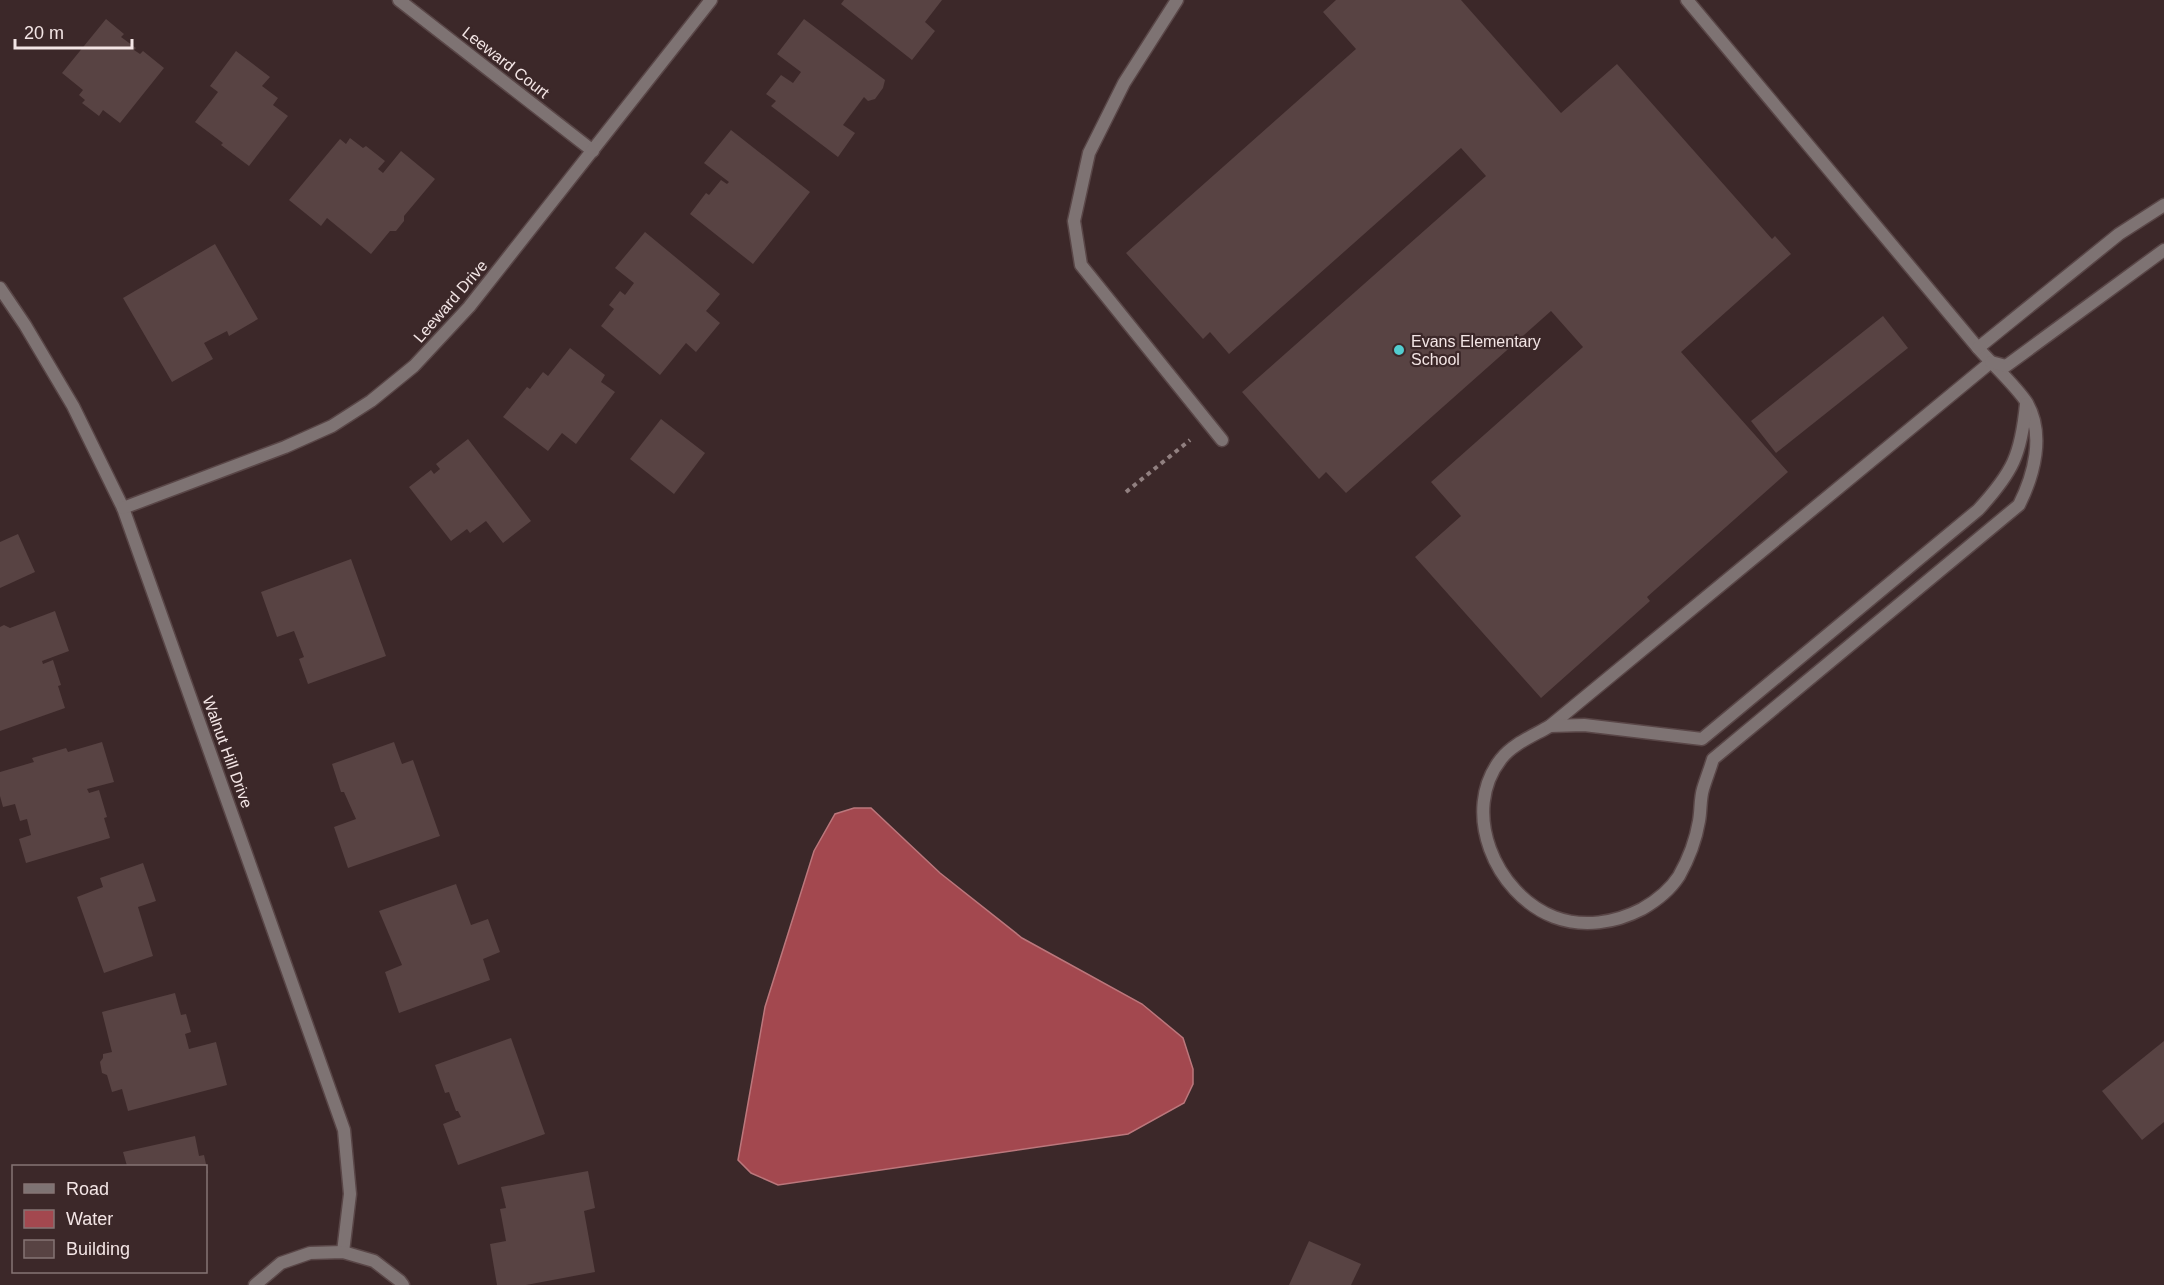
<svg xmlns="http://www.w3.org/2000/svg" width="2164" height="1285" font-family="Arial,sans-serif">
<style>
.water{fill:#a3484f;stroke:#bb777c;stroke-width:1.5}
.building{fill:#584343}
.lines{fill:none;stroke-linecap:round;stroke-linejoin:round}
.service-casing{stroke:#594647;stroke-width:15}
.minor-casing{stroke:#594647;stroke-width:15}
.path{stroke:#918080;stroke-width:4;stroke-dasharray:4.5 4.5;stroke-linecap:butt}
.service{stroke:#7e7373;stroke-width:12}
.minor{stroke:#7e7373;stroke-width:12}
.poi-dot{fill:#52cdd0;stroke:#3c2829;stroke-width:2}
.labels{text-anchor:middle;stroke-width:4.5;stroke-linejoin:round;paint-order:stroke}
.street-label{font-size:16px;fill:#f3e5e5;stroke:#3c2829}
.poi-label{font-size:16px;fill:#f3e5e5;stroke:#3c2829;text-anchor:start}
</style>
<rect width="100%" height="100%" fill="#3c2829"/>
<!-- water -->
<path class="water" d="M 854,808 L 871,808 L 940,873 L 1022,938 L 1142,1004 L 1183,1038 L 1193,1069 L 1193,1084 L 1184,1103 L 1128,1134 L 778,1185 L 751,1173 L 738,1160 L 765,1007 L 814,851 L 835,814 Z"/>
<!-- building -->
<g class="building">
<path d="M 844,0 L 942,0 L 925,22 L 935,31 L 912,60 L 841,4 Z"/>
<path d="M 1336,0 L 1461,0 L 1561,113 L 1617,64 L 1772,239 L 1775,236 L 1791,254 L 1681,352 L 1788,472 L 1647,597 L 1650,601 L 1541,698 L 1415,557 L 1461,516 L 1431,482 L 1583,347 L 1551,311 L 1346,493 L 1326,472 L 1319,479 L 1242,392 L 1486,176 L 1461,148 L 1229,354 L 1210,332 L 1203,339 L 1126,253 L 1356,49 L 1323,12 Z"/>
<path d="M 106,19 L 124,34 L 121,37 L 136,48 L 134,50 L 140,54 L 143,51 L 164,68 L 120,123 L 103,110 L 99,116 L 82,103 L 85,100 L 79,95 L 83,90 L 62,73 Z"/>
<path d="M 804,19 L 885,80 L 883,88 L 875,99 L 868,101 L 864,97 L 843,125 L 855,133 L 838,157 L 771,106 L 776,101 L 766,94 L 781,75 L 793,83 L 801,72 L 777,54 Z"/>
<path d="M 236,51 L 270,77 L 262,86 L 278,98 L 273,105 L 288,116 L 249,166 L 221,145 L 223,143 L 195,122 L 218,92 L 210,86 Z"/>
<path d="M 731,130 L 810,192 L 753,264 L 690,214 L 706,193 L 709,195 L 721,180 L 727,184 L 729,182 L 704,163 Z"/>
<path d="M 350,138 L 363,148 L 366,146 L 385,161 L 378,169 L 383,173 L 401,151 L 435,179 L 404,216 L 404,221 L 396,231 L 390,231 L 371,254 L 327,218 L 321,226 L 289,200 L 340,139 L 346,144 Z"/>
<path d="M 645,232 L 720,294 L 706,311 L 720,323 L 696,352 L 686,343 L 660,375 L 601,326 L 614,309 L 609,305 L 620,291 L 625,295 L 634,283 L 615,268 Z"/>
<path d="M 215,244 L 258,319 L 229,336 L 227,331 L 204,343 L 213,359 L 172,382 L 123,298 Z"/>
<path d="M 1883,316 L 1908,348 L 1776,453 L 1751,421 Z"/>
<path d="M 570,348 L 605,375 L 601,382 L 615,392 L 576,444 L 562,433 L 548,451 L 503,417 L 527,387 L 530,389 L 543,372 L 548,376 Z"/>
<path d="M 661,419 L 705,453 L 674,494 L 630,459 Z"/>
<path d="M 468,439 L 531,521 L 503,543 L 486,521 L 470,533 L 467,529 L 451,541 L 409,487 L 431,470 L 434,474 L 440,469 L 436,464 Z"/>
<path d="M 18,534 L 35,572 L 0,588 L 0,542 Z"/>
<path d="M 351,559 L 386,656 L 308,684 L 299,659 L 304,657 L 294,631 L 277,637 L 261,592 Z"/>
<path d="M 55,611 L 69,651 L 42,661 L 43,664 L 53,660 L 61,685 L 58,686 L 65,708 L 0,731 L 0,627 L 4,625 L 10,628 Z"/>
<path d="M 102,742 L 114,782 L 87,789 L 89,793 L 99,790 L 107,817 L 104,818 L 110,838 L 26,863 L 19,839 L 31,835 L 27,819 L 20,821 L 15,804 L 3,807 L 0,796 L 0,772 L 34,762 L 32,758 L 66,748 L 68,752 Z"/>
<path d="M 394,742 L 402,764 L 413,760 L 440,836 L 348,868 L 334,827 L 356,819 L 344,792 L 341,792 L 332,764 Z"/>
<path d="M 143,863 L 156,901 L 138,907 L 153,956 L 104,973 L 77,897 L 103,887 L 100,878 Z"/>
<path d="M 456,884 L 471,925 L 488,919 L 500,952 L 483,959 L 490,980 L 399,1013 L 385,972 L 402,965 L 379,911 Z"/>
<path d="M 175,993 L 181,1015 L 186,1014 L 191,1032 L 185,1034 L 189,1049 L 216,1042 L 227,1085 L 128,1111 L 122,1089 L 112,1092 L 107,1075 L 102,1073 L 100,1062 L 103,1058 L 103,1054 L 112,1052 L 102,1012 Z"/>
<path d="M 511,1038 L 545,1134 L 458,1165 L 443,1124 L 461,1117 L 458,1111 L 456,1111 L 449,1092 L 445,1093 L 435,1065 Z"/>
<path d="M 2164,1041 L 2164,1122 L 2142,1140 L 2102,1091 Z"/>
<path d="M 195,1136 L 199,1156 L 204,1155 L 208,1173 L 206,1174 L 206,1166 L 127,1166 L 123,1152 Z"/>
<path d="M 588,1171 L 595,1208 L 584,1211 L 595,1272 L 526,1285 L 497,1285 L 490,1244 L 506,1241 L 500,1209 L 506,1208 L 501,1187 Z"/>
<path d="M 1309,1241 L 1361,1264 L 1351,1285 L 1289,1285 Z"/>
</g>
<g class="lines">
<!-- service casing -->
<g class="service-casing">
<g id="service">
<path d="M 1687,0 L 1978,348 C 1991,363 2017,387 2027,403 C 2045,435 2034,475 2019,505 L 1713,759 C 1710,769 1706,779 1703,789 C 1700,799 1701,810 1699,821 C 1696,839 1688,860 1679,876 C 1670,890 1656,901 1642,909 C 1615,923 1583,928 1554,917 C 1495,894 1460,811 1501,759 C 1512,744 1535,735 1550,726 L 1991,362"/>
<path d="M 1978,348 L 2119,234 L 2164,205"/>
<path d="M 1991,362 L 2006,366 L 2164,250"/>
<path d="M 1550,726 L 1584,725 L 1702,739 L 1978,510 C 2013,472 2021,455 2026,404"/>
</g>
</g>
<!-- minor casing -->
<g class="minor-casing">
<g id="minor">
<path d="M 399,0 L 593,151"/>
<path d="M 1177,0 L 1124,83 L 1089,153 L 1074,221 L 1081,265 L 1222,440"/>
<path d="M 0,288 L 25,325 L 73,406 L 123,508 L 265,907 L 344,1130 L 350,1194 L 343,1252"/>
<path d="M 123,508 L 285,447 L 332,426 L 371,401 L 414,366 L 469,307 L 711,0"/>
<path d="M 255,1285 L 281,1263 L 310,1253 L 343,1252 L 374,1261 L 400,1281 L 403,1285"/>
</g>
</g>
<!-- path -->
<path class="path" d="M 1126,492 L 1190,440"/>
<!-- service -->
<use href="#service" class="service"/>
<!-- minor -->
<use href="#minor" class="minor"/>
</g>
<!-- markers -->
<circle class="poi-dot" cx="1399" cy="350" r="6"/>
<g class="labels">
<!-- street labels -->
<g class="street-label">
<text transform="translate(506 62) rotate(38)" y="6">Leeward Court</text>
<text transform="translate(450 301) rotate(-49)" y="6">Leeward Drive</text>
<text transform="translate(228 752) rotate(70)" y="6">Walnut Hill Drive</text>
</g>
<!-- poi labels -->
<g class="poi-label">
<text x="1411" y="347">Evans Elementary<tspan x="1411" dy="18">School</tspan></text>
</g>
</g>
<!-- legend -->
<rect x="12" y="1165" width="195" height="108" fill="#3c2829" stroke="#857474" stroke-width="1.5"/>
<rect x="24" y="1184" width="30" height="9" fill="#7e7373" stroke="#857474" stroke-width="1.5"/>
<text x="66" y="1195" font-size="18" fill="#f3e5e5">Road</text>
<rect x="24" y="1210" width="30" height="18" fill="#a3484f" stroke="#857474" stroke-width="1.5"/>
<text x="66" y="1225" font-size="18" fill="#f3e5e5">Water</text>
<rect x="24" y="1240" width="30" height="18" fill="#584343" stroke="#857474" stroke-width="1.5"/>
<text x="66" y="1255" font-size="18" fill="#f3e5e5">Building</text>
<!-- scale -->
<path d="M15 39v9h117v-9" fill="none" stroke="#f3e5e5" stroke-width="3"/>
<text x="24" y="39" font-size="18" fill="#f3e5e5" stroke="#3c2829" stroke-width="4.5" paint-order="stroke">20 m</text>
</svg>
